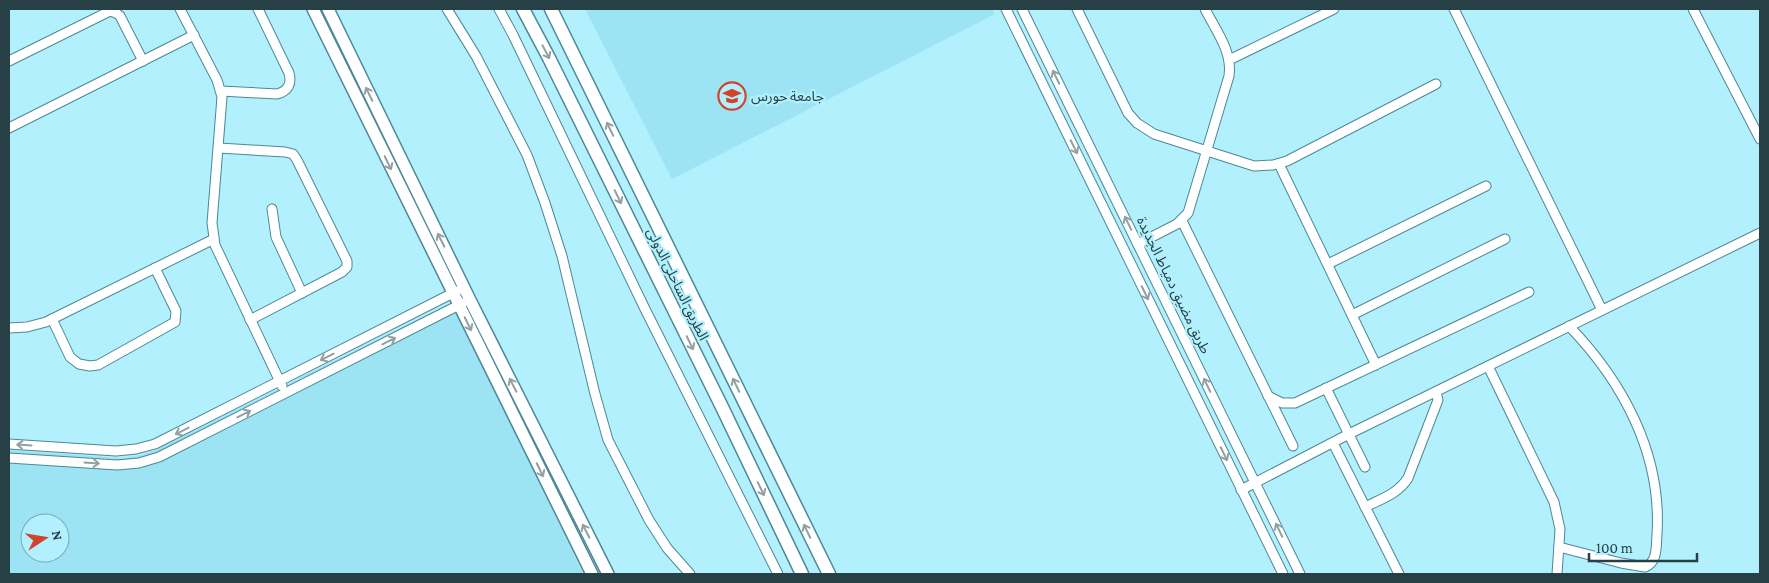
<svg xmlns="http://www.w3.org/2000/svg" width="1769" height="583" font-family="'Crimson Pro','Noto Sans Arabic',serif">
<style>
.built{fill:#9ce3f3;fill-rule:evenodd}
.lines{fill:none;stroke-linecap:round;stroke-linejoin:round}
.minor-casing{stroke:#4c8895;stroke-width:11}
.major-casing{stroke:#4c8895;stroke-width:14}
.highway-casing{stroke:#4c8895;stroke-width:15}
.minor{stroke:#fff;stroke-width:9}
.major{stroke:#fff;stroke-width:11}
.highway{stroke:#fff;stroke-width:12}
.oneway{stroke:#92a0a2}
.labels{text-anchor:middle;stroke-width:4.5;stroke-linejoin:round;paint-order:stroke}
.poi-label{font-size:14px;fill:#264045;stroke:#b2f0fe;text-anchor:start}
.street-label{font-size:14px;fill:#264045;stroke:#b2f0fe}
</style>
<rect width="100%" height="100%" fill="#b2f0fe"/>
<!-- built -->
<g class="built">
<path d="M 585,9 L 992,9 L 995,14 L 672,179 Z"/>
<path d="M 462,297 L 598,574 L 9,574 L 9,450 L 119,458 L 136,456 L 154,451 ZM 30,523 L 60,523 L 60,553 L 30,553 Z"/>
</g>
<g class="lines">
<!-- minor casing -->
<g class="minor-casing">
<g id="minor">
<path d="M 180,9 L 217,80 L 222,97 L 212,223 L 215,245 L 282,386"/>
<path d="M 447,9 L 476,56 L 527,155 L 545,203 L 562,256 L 595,394 L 608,440 L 649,520 L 667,548 L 690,574"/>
<path d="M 499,9 L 513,35 L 645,309 L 778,574"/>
<path d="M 1006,9 L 1283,574"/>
<path d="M 1022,9 L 1300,574"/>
<path d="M 1077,9 L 1128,113 L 1137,123 L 1154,134 L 1254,166 L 1273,165 L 1287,161 L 1436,84"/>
<path d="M 1454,9 L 1602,310"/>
<path d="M 1693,9 L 1760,139"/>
<path d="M 1229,60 L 1334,9"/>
<path d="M 9,61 L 110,11 L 116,13 L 120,16 L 143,61"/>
<path d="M 221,91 L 277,94 C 288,91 292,84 289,73 L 258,9"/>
<path d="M 9,128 L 194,35"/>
<path d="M 219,148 L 285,152 L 293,154 L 297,160 L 347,261 L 347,267 L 342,272 L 250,320"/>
<path d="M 1279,164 L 1376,365"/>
<path d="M 272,209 L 276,237 L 302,293"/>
<path d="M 1182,221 L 1293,446"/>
<path d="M 1138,244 L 1177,224 L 1188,213 L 1229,76 C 1233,52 1215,29 1205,9"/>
<path d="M 1328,264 L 1486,186"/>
<path d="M 1352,315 L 1505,239"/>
<path d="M 52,319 L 70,357 L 79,364 L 90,366 L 98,365 L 175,322 L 176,311 L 155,268"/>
<path d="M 9,328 L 27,327 L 46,322 L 214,239"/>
<path d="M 1488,366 L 1554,502 L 1560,529 L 1557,574"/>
<path d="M 1326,388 L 1365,467"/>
<path d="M 1268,396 L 1282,403 L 1295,403 L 1529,292"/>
<path d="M 1333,443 L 1399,574"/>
<path d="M 9,444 L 116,451 L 136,449 L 155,444 L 457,291"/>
<path d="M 9,458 L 117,465 L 139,463 L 159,457 L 463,303"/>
<path d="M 1241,490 L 1349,434 L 1760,233"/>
<path d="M 1365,507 C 1381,499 1398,494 1408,478 L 1438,400 L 1436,392"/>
<path d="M 1559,547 L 1621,563 L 1645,567 C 1658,562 1656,546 1657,534 C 1662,454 1623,382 1569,326"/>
</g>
</g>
<!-- major casing -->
<g class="major-casing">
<g id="major">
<path d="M 313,9 L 592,574"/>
<path d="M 328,9 L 470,300 L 608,574"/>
</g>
</g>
<!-- highway casing -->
<g class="highway-casing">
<g id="highway">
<path d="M 523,9 L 549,58 L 721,405 L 802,574"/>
<path d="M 551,9 L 829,574"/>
</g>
</g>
<!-- minor -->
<use href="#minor" class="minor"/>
<!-- major -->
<use href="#major" class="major"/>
<!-- highway -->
<use href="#highway" class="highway"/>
</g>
<!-- one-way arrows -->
<defs><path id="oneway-shaft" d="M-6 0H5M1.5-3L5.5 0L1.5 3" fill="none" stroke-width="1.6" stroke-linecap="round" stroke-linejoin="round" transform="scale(1.25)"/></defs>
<g class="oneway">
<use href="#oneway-shaft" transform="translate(546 52) rotate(62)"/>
<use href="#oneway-shaft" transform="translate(1056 77) rotate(-116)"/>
<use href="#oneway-shaft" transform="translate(369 94) rotate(-116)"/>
<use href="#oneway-shaft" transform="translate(610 129) rotate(-116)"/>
<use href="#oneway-shaft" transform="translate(1074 147) rotate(64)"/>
<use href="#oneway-shaft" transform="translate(388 163) rotate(64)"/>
<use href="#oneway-shaft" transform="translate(618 197) rotate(64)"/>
<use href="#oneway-shaft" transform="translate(1128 223) rotate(-116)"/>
<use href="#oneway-shaft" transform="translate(441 240) rotate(-117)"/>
<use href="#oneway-shaft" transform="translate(1145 293) rotate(64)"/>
<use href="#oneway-shaft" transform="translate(468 324) rotate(64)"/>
<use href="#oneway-shaft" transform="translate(389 341) rotate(-27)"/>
<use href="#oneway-shaft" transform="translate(690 343) rotate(64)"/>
<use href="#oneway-shaft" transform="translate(327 357) rotate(153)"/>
<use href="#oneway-shaft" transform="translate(513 385) rotate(-117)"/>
<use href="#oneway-shaft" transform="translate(736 385) rotate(-116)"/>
<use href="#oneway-shaft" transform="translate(1207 385) rotate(-116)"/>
<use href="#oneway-shaft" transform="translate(244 414) rotate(-27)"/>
<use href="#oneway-shaft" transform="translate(182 431) rotate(153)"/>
<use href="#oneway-shaft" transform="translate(24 445) rotate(-176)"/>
<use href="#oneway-shaft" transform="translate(1224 454) rotate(64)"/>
<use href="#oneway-shaft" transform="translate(92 463) rotate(4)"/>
<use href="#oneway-shaft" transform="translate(540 470) rotate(64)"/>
<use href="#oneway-shaft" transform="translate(761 489) rotate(64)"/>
<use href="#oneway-shaft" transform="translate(1279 530) rotate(-116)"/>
<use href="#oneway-shaft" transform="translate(586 531) rotate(-117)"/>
<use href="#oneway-shaft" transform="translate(807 531) rotate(-116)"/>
</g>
<!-- icons -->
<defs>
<g id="university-ring" transform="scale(1.4375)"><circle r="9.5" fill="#b2f0fe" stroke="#cf442a" stroke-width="1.5"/><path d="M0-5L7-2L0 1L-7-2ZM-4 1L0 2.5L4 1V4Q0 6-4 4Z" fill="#cf442a"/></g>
</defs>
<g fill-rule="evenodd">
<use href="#university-ring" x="732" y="96"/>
</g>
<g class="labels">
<!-- poi labels -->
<g class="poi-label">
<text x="751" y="101">جامعة حورس</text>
</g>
<!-- street labels -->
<g class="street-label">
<text transform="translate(678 284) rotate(64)" y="5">الطريق الساحلى الدولى</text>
<text transform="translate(1174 285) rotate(64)" y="5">طريق مضيق دمياط الجديدة</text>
</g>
</g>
<!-- border -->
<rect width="1769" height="583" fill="none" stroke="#264045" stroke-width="20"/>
<!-- north arrow -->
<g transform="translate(45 538) rotate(78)"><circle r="24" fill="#b2f0fe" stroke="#7aaab4"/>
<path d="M0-4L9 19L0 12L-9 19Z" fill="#cf442a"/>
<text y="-8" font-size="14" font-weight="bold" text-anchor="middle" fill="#264045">N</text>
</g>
<!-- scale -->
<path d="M1589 553v8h108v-8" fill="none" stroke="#264045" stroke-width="2.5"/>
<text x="1596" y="553" font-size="15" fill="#264045" stroke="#b2f0fe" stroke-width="4" paint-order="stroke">100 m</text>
</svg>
